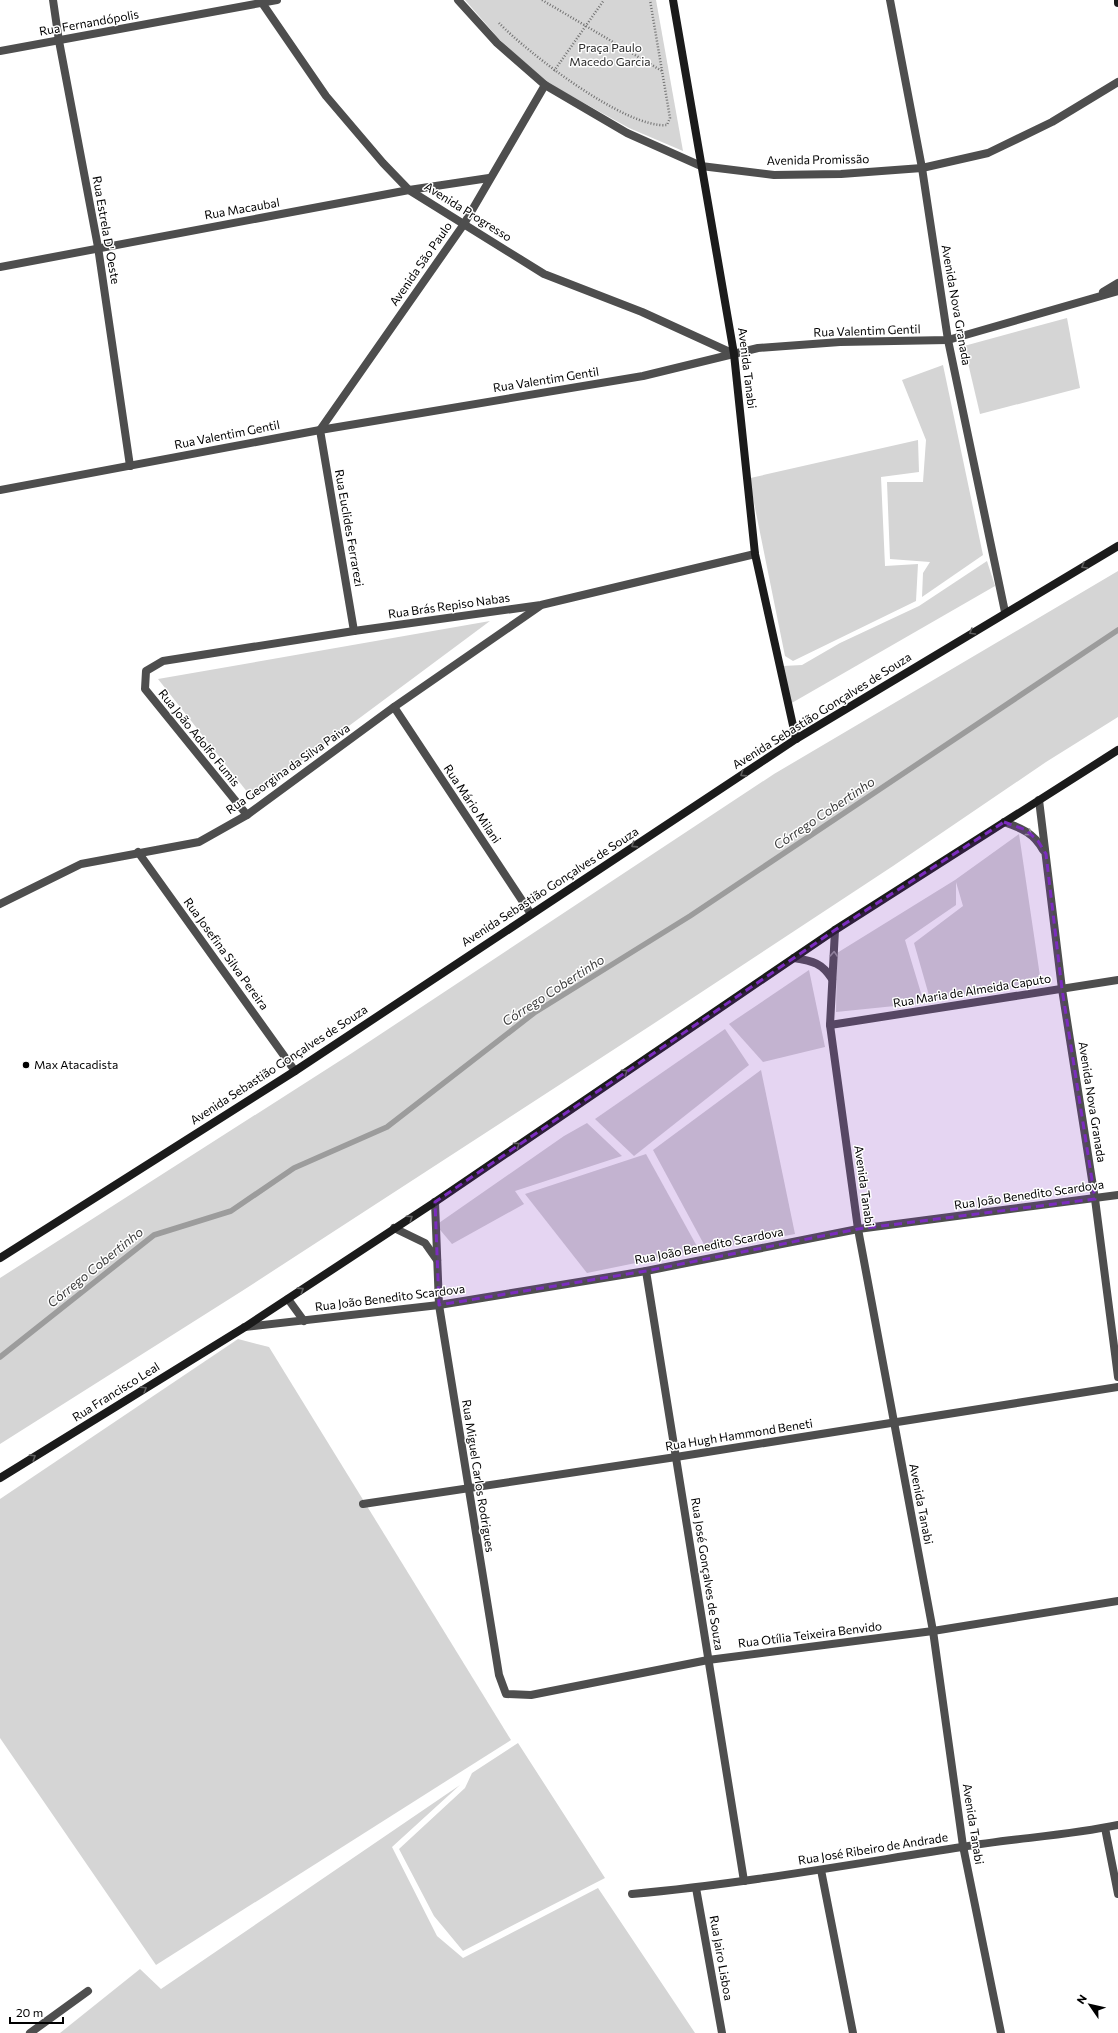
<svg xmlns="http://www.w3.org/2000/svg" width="1118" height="2033" font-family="Commissioner,sans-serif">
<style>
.green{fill:#d5d5d5}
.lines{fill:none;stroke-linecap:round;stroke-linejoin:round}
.stream{stroke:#9c9c9c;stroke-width:5.5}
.path{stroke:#707070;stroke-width:2.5;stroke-dasharray:1 2;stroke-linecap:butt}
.street{stroke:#4e4e4e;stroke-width:8}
.secondary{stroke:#1b1b1b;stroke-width:8}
.oneway{stroke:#5f5f5f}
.oneway2{stroke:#959595}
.marked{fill:#7b2cbf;fill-opacity:0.2;stroke:#7b2cbf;stroke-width:3;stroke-dasharray:8 5;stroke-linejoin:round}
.poi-dot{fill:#000;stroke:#fff;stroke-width:1.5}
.labels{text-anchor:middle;stroke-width:3;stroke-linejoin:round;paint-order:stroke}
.street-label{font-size:12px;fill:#000;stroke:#fff}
.park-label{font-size:12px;fill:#2c2c2c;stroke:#fff}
.poi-label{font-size:12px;fill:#000;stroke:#fff;text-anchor:start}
.water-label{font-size:13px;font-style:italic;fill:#3d3d3d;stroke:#fff}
</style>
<rect width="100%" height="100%" fill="#fff"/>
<!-- green -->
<g class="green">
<path d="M 465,0 L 656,0 L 683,151 L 629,128 L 546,82 L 499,39 Z"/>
<path d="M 1067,318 L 1080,388 L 980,414 L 964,346 Z"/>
<path d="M 943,365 L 983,555 L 922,597 L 923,573 L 930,562 L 890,559 L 887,482 L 923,482 L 926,440 L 902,380 Z"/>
<path d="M 918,440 L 919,472 L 881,477 L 885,566 L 918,564 L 916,601 L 793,661 L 785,656 L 752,493 L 746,479 Z"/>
<path d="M 987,561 L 995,586 L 790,704 L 783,666 L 802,665 L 840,643 L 919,606 Z"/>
<path d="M 1118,571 L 1118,717 L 1046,762 L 893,866 L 650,1026 L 242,1291 L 0,1444 L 0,1278 L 352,1053 L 774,774 Z"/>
<path d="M 490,621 L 252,798 L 158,679 Z"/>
<path d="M 1019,834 L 1041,983 L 930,999 L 914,943 L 963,906 L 956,882 L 956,905 L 905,940 L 924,1003 L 836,1012 L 837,953 L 955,880 Z"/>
<path d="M 809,970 L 825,1047 L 763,1062 L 729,1024 Z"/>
<path d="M 725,1029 L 749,1065 L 634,1156 L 595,1119 Z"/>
<path d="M 761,1070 L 795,1234 L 707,1250 L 653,1150 Z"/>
<path d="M 587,1123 L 622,1156 L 515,1191 L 524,1204 L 452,1244 L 436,1225 L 564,1136 Z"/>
<path d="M 646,1154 L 699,1250 L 587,1273 L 525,1194 Z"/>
<path d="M 238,1339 L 269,1347 L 511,1740 L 156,1965 L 0,1738 L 0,1499 Z"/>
<path d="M 518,1743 L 605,1878 L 463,1951 L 434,1916 L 399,1849 L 465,1788 L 472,1773 Z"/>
<path d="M 460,1785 L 392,1847 L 437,1936 L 463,1958 L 598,1888 L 695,2033 L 60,2033 L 140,1969 L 161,1989 Z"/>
</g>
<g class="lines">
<!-- stream -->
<path class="stream" d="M 0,1357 L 154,1235 L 231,1211 L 294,1168 L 387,1127 L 534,1013 L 690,916 L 1118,630"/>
<!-- path -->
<g class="path">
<path d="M 542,0 L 662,71"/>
<path d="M 499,23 C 528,53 626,129 667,125 L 670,118 L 650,0"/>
<path d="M 554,71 L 604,0"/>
</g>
<!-- street -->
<g class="street">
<path d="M 53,0 L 59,41 L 98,247 L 130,466"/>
<path d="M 260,0 L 326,96 L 383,163 L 409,190 L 544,274 L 642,312 L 734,354"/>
<path d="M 458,0 L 497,43 L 545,85 L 627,133 L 701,166 L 774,175 L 841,174 L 922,168 L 988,153 L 1052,122 L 1118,82"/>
<path d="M 890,0 L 922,168 L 948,340 L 1005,612"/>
<path d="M 0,51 L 277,0"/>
<path d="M 0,267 L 409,190 L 489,178"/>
<path d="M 1103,292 L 1118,283"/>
<path d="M 0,490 L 320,430 L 643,376 L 758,348 L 840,342 L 948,340 L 1118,291"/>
<path d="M 354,631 L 320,430 L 464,224 L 545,85"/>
<path d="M 394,707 L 531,914"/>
<path d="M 1039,800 L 1062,989 L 1095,1199 L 1118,1377"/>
<path d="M 247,815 L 145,689 L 146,671 L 163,661 L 354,631 L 541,605 L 755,554"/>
<path d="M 1004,822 C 1021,828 1034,833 1043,850"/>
<path d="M 138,852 L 295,1071"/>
<path d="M 0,904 L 81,864 L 199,842 L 247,815 L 394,707 L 540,606"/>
<path d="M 835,930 L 830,1025 L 858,1229 L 933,1631 L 963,1846 L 1001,2033"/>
<path d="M 794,958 C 813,961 822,963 832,979"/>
<path d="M 830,1025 L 1118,980"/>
<path d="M 435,1202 L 439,1305 L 499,1675 L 506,1694 L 531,1695 L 708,1660 L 933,1631 L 1118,1601"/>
<path d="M 394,1228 L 425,1243 L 437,1260"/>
<path d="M 646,1271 L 744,1881"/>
<path d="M 288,1299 L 304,1321"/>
<path d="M 245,1327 L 439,1305 L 646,1271 L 858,1229 L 1118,1195"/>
<path d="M 363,1504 L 676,1457 L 1118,1387"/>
<path d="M 1105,1828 L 1118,1894"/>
<path d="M 821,1870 L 853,2033"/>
<path d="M 696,1888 L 722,2033"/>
<path d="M 632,1894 C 742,1884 852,1864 962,1847 C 1014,1838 1066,1836 1118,1825"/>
<path d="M 30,2033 L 88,1991"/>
</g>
<!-- secondary -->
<g class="secondary">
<path d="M 673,0 L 734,354 L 755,554 L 796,739"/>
<path d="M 1118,0 L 1118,3"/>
<path d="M 0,1258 L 295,1071 L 796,739 L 1118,546"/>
<path d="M 0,1478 L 245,1327 L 435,1202 L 835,930 L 1118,750"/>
</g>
</g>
<!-- one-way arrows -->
<defs><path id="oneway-chevron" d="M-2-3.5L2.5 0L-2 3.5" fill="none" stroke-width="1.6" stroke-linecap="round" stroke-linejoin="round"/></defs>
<g class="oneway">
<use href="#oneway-chevron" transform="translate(1084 566) rotate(150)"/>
<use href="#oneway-chevron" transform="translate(972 632) rotate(149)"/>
<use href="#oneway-chevron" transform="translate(743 774) rotate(147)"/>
<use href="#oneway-chevron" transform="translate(634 845) rotate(147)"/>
<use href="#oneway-chevron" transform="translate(625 1072) rotate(-34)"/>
<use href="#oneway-chevron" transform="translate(517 1145) rotate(-34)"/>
<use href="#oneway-chevron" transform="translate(410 1218) rotate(-34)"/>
<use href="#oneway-chevron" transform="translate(301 1290) rotate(-33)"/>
<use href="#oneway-chevron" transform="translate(144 1389) rotate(-32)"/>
<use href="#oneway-chevron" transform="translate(33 1457) rotate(-32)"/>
</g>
<g class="oneway2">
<use href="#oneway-chevron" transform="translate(1029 833) rotate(37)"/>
<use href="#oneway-chevron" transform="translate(834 954) rotate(-87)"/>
</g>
<!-- marked area -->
<path class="marked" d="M 1004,822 L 1026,830 L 1038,841 L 1046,854 L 1062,989 L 1095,1199 L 858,1229 L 646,1271 L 439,1305 L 435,1202 L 835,930 Z"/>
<!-- markers -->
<circle class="poi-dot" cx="26" cy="1065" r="4"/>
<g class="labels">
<!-- street labels -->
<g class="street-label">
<text transform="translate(89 23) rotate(-10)" y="4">Rua Fernandópolis</text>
<text transform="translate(818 160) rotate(-1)" y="4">Avenida Promissão</text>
<text transform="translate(242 209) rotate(-10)" y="4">Rua Macaubal</text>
<text transform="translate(468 212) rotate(32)" y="4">Avenida Progresso</text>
<text transform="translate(106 230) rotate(80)" y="4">Rua Estrela D' Oeste</text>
<text transform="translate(421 264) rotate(-55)" y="4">Avenida São Paulo</text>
<text transform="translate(956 305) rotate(80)" y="4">Avenida Nova Granada</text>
<text transform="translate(867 331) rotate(-2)" y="4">Rua Valentim Gentil</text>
<text transform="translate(747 368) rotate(83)" y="4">Avenida Tanabi</text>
<text transform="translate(546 380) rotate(-9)" y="4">Rua Valentim Gentil</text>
<text transform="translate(227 435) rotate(-11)" y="4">Rua Valentim Gentil</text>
<text transform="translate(349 528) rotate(80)" y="4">Rua Euclides Ferrarezi</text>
<text transform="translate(449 606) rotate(-8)" y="4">Rua Brás Repiso Nabas</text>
<text transform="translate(822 711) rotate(-32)" y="4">Avenida Sebastião Gonçalves de Souza</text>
<text transform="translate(199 738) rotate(51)" y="4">Rua João Adolfo Fumis</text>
<text transform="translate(288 769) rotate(-35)" y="4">Rua Georgina da Silva Paiva</text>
<text transform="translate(472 804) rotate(56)" y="4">Rua Mário Milani</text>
<text transform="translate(550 887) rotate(-33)" y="4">Avenida Sebastião Gonçalves de Souza</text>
<text transform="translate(226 954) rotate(54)" y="4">Rua Josefina Silva Pereira</text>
<text transform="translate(972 991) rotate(-9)" y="4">Rua Maria de Almeida Caputo</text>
<text transform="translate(279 1065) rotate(-33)" y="4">Avenida Sebastião Gonçalves de Souza</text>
<text transform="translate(1092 1102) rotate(81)" y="4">Avenida Nova Granada</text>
<text transform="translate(864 1186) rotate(82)" y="4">Avenida Tanabi</text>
<text transform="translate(1029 1195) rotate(-8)" y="4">Rua João Benedito Scardova</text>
<text transform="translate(709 1246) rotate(-11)" y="4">Rua João Benedito Scardova</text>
<text transform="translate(390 1298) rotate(-7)" y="4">Rua João Benedito Scardova</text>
<text transform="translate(116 1392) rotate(-32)" y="4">Rua Francisco Leal</text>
<text transform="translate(739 1435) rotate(-9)" y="4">Rua Hugh Hammond Beneti</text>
<text transform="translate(478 1476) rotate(81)" y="4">Rua Miguel Carlos Rodrigues</text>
<text transform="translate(921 1504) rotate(79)" y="4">Avenida Tanabi</text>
<text transform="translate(707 1574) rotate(81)" y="4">Rua José Gonçalves de Souza</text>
<text transform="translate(810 1635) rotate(-7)" y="4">Rua Otília Teixeira Benvido</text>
<text transform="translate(973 1824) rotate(81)" y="4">Avenida Tanabi</text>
<text transform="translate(873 1849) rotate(-9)" y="4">Rua José Ribeiro de Andrade</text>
<text transform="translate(721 1958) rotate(80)" y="4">Rua Jairo Lisboa</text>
</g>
<!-- park labels -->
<g class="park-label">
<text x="610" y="52">Praça Paulo<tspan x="610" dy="14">Macedo Garcia</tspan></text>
</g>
<!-- poi labels -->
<g class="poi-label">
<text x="34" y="1069">Max Atacadista</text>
</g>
<!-- water labels -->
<g class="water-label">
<text transform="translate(824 813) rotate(-34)" y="5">Córrego Cobertinho</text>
<text transform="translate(553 990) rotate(-33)" y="5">Córrego Cobertinho</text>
<text transform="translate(95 1267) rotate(-39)" y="5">Córrego Cobertinho</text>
</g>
</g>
<!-- north arrow -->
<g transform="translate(1090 2005) rotate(304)" stroke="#ffffff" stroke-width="3" paint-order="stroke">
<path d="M0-3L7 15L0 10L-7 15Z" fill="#000000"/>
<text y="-6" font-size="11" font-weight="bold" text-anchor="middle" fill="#000000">N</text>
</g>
<!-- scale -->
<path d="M10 2017v6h53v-6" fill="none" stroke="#000000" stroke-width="2"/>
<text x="16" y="2017" font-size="12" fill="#000000" stroke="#ffffff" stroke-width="3" paint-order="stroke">20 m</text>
</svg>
